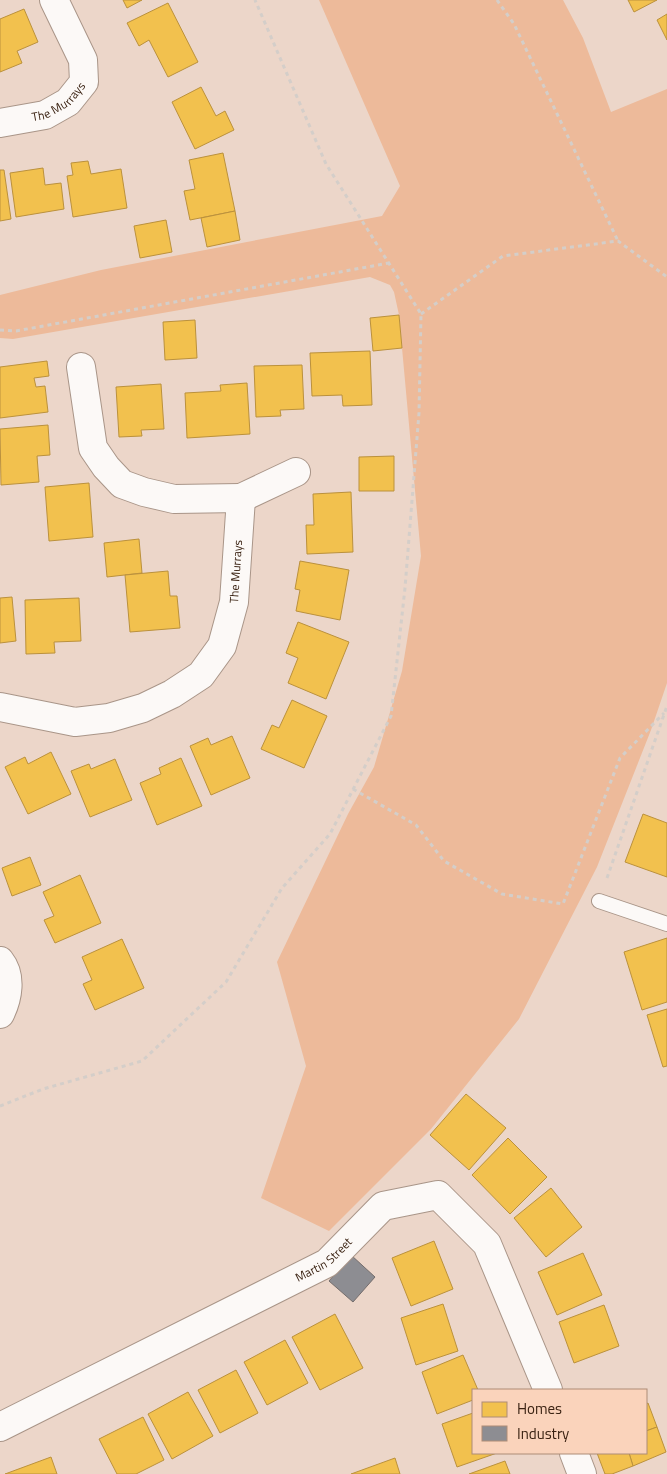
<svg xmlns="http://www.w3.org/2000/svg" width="667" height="1474" font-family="'Titillium Web',sans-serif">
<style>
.green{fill:#edba9a}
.homes{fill:#f2c14e;stroke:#bb913c}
.industry{fill:#8d8d92;stroke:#746d6c}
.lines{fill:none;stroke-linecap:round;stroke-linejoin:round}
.service-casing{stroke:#a99588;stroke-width:16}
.minor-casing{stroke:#a99588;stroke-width:30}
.path{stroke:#d4cec9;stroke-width:3;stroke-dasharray:4 4;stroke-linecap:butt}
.service{stroke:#fcf9f7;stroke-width:14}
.minor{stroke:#fcf9f7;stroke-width:28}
.labels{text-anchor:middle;stroke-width:5;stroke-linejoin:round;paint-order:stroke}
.street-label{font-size:12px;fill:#3a2212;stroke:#fad3bb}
</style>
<rect width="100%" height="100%" fill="#ecd6c9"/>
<!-- green -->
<path class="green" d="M 319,0 L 563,0 L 583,38 L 611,112 L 667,89 L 667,683 L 651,730 L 597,867 L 519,1019 L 431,1129 L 329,1231 L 261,1198 L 306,1066 L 277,962 L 348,814 L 374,767 L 402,671 L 421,556 L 399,315 L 394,292 L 390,285 L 370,277 L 13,339 L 0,338 L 0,295 L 101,270 L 382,216 L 400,186 Z"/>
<!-- homes -->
<g class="homes">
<path d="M 123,0 L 142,0 L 127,8 Z"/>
<path d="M 628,0 L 657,0 L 634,12 Z"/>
<path d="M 168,3 L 198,62 L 168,77 L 149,40 L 139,46 L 127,23 Z"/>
<path d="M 24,9 L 38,42 L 17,51 L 22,63 L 0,72 L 0,19 Z"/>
<path d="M 667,14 L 667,40 L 657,20 Z"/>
<path d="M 201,87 L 216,116 L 225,111 L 234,130 L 195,149 L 172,102 Z"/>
<path d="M 223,153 L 235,211 L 190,220 L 184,191 L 195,189 L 189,160 Z"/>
<path d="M 88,161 L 91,174 L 121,169 L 127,208 L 73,217 L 67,176 L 73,175 L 71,163 Z"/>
<path d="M 43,168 L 45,185 L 61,183 L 64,209 L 16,217 L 10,173 Z"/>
<path d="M 0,170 L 4,170 L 11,219 L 0,221 Z"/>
<path d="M 235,211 L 240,240 L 207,247 L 201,218 Z"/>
<path d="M 166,220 L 172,252 L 140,258 L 134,226 Z"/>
<path d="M 399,315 L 402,348 L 373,351 L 370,318 Z"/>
<path d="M 195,320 L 197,358 L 165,360 L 163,322 Z"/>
<path d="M 370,351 L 372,405 L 343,406 L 342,395 L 312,396 L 310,353 Z"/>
<path d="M 47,361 L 49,376 L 34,378 L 36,387 L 45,386 L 48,412 L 0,418 L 0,367 Z"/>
<path d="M 302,365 L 304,409 L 280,410 L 281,416 L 256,417 L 254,366 Z"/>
<path d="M 247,383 L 250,434 L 187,438 L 185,393 L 221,391 L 220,385 Z"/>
<path d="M 161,384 L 164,429 L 141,430 L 142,436 L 119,437 L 116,387 Z"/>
<path d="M 48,425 L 50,455 L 37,456 L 39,482 L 1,485 L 0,429 Z"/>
<path d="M 394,456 L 394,491 L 359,491 L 359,457 Z"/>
<path d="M 89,483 L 93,537 L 49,541 L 45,487 Z"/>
<path d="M 351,492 L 353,552 L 307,554 L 306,525 L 314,525 L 313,494 Z"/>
<path d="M 139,539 L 142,573 L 107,577 L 104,543 Z"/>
<path d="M 300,561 L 349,570 L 340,620 L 296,611 L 300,590 L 295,589 Z"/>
<path d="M 168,571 L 170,596 L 177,596 L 180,628 L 130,632 L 125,575 Z"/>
<path d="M 12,597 L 16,641 L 0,643 L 0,598 Z"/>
<path d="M 79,598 L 81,641 L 54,642 L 55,653 L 26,654 L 25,600 Z"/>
<path d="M 298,622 L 349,642 L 326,699 L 288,683 L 298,658 L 286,653 Z"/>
<path d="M 292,700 L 327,716 L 304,768 L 261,749 L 272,725 L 279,728 Z"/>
<path d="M 232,736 L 250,778 L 211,795 L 190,746 L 208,738 L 211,745 Z"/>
<path d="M 51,752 L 71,794 L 28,814 L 5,767 L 25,757 L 28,764 Z"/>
<path d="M 181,758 L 202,806 L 157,825 L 140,783 L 161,774 L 159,768 Z"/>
<path d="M 115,759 L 132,800 L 90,817 L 71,771 L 89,764 L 91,769 Z"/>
<path d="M 643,814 L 667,823 L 667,877 L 625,862 Z"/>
<path d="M 30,857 L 41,885 L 12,896 L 2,868 Z"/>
<path d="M 80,875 L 101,923 L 55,943 L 44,920 L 54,916 L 43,892 Z"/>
<path d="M 667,938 L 667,1002 L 642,1010 L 624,952 Z"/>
<path d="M 122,939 L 144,988 L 95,1010 L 83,984 L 92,980 L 82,957 Z"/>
<path d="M 667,1009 L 667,1066 L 663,1067 L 647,1015 Z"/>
<path d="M 466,1094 L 506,1128 L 469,1170 L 430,1135 Z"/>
<path d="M 508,1138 L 547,1177 L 510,1214 L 472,1175 Z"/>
<path d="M 551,1188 L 582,1227 L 546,1257 L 514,1218 Z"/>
<path d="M 434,1241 L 453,1289 L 411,1306 L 392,1258 Z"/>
<path d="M 583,1253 L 602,1295 L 557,1315 L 538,1272 Z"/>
<path d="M 443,1304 L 458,1351 L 416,1365 L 401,1318 Z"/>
<path d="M 604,1305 L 619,1346 L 574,1363 L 559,1322 Z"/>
<path d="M 335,1314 L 363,1368 L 320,1390 L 292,1337 Z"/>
<path d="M 285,1340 L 308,1383 L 267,1405 L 244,1362 Z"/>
<path d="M 463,1355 L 478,1390 L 473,1390 L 473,1400 L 437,1414 L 422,1372 Z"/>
<path d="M 236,1370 L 258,1413 L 220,1433 L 198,1390 Z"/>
<path d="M 188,1392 L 213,1436 L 172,1459 L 148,1414 Z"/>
<path d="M 648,1403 L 657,1427 L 646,1431 L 646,1404 Z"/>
<path d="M 473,1413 L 473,1453 L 497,1453 L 457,1467 L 442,1424 Z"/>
<path d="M 143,1417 L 164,1460 L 136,1474 L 117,1474 L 99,1439 Z"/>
<path d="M 657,1427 L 666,1452 L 633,1466 L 629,1453 L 646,1453 L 646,1431 Z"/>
<path d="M 597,1453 L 629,1453 L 633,1466 L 612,1474 L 605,1474 Z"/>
<path d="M 51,1457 L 57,1474 L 5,1474 Z"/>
<path d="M 395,1458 L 400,1474 L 351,1474 Z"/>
<path d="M 505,1461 L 510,1474 L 469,1474 Z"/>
</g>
<!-- industry -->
<path class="industry" d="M 351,1255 L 375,1277 L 353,1302 L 329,1281 Z"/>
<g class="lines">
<!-- service casing -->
<g class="service-casing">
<path id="service" d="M 599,901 L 667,924"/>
</g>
<!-- minor casing -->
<g class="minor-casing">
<g id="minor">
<path id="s1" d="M 0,123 L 45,115 L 68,102 L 84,82 L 83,60 L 54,0"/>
<path d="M 241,498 L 296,472"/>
<path id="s2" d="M 0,707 L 75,722 L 109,718 L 143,708 L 172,694 L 201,675 L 222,646 L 234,602 L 241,498 L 174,499 L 144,492 L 122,484 L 106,467 L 93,448 L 81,367"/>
<path d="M 0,961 C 12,976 8,998 0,1014"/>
<path id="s3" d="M 0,1427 L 327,1263 L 383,1206 L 438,1195 L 487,1244 L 548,1390"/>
<path d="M 574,1453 L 582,1474"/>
</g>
</g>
<!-- path -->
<g class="path">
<path d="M 497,0 L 514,24 L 618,241"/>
<path d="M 421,314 L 503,256 L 618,241 L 667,277"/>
<path d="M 0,330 L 16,331 L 389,263"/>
<path d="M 353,789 L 416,825 L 444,861 L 502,894 L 563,904 L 620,758 L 664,713"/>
<path d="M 607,878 L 667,706"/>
<path d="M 0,1106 L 43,1089 L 142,1061 L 226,982 L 282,888 L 330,834 L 391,716 L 405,588 L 419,413 L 421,314 L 326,164 L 255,0"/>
</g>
<!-- service -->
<use href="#service" class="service"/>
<!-- minor -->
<use href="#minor" class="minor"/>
</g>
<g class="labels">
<!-- street labels -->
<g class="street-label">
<text dy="4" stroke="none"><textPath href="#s1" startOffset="64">The Murrays</textPath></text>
<text dy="4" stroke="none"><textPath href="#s2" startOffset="325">The Murrays</textPath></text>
<text dy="4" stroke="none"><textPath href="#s3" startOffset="365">Martin Street</textPath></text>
</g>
</g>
<!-- legend -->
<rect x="472" y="1389" width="175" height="65" fill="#fad3bb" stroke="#ad8c77"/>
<rect x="482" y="1402" width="25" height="15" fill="#f2c14e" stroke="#ad8c77"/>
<text x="517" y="1414" font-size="15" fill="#3a2212">Homes</text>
<rect x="482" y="1426" width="25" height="15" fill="#8d8d92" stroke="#ad8c77"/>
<text x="517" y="1439" font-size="15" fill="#3a2212">Industry</text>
</svg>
